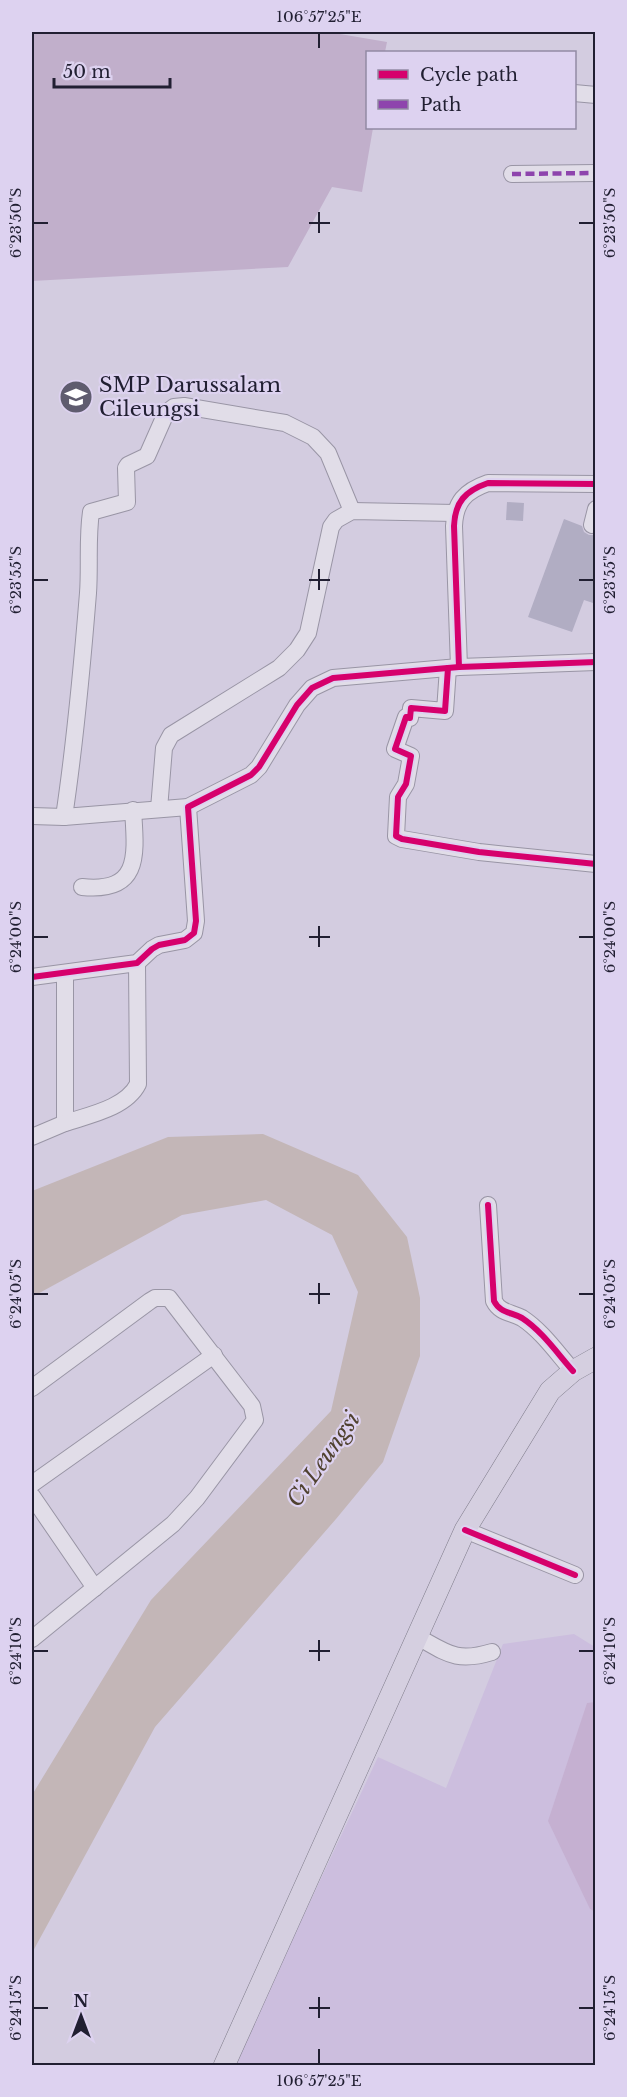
<svg xmlns="http://www.w3.org/2000/svg" width="627" height="2097" font-family="'Libre Baskerville',serif">
<style>
.farmland{fill:#ccbede}
.green{fill:#c5b0d1}
.cemetery{fill:#c1afcb}
.water{fill:#c3b6b7}
.building{fill:#b1adc3}
.lines{fill:none;stroke-linecap:round;stroke-linejoin:round}
.minor-casing{stroke:#9995a5;stroke-width:18}
.major-casing{stroke:#7f7c8a;stroke-width:22}
.minor{stroke:#e1dde8;stroke-width:16}
.major{stroke:#d5cfe0;stroke-width:21}
.quiet{stroke:#8e44ad;stroke-width:4.5;stroke-dasharray:9 4.5;stroke-linecap:butt}
.cycleway-casing{stroke:#ddd2f0;stroke-width:10}
.cycleway{stroke:#d6006c;stroke-width:6}
.ticks{fill:none;stroke:#211f32;stroke-width:2}
.labels{text-anchor:middle;stroke-width:4.5;stroke-linejoin:round;paint-order:stroke}
.poi-label{font-size:21px;fill:#211f32;stroke:#ddd2f0;text-anchor:start}
.water-label{font-size:22px;font-style:italic;fill:#504230;stroke:#ddd2f0}
.neatline{fill:none;stroke:#211f32;stroke-width:2}
.ticks-label{font-size:15px;text-anchor:middle;fill:#211f32}
</style>
<rect width="100%" height="100%" fill="#d3cce0"/>
<!-- farmland -->
<path class="farmland" d="M 574,1634 L 595,1647 L 595,1702 L 587,1704 L 590,1909 L 595,1912 L 595,2065 L 233,2066 L 378,1757 L 446,1788 L 503,1644 Z"/>
<!-- green -->
<path class="green" d="M 595,1702 L 596,1702 L 595,1912 L 590,1909 L 548,1821 L 587,1703 Z"/>
<!-- cemetery -->
<path class="cemetery" d="M 32,32 L 333,32 L 334,33 L 387,42 L 385,52 L 368,52 L 368,128 L 373,128 L 362,192 L 332,187 L 288,267 L 32,281 Z"/>
<!-- water -->
<path class="water" d="M 263,1134 L 358,1175 L 407,1237 L 420,1298 L 420,1356 L 383,1462 L 336,1519 L 155,1727 L 32,1953 L 32,1795 L 151,1600 L 331,1411 L 358,1292 L 332,1235 L 266,1200 L 182,1215 L 32,1297 L 32,1191 L 168,1137 Z"/>
<!-- building -->
<g class="building">
<path d="M 507,502 L 524,503 L 523,521 L 506,520 Z"/>
<path d="M 564,519 L 582,526 L 584,532 L 589,535 L 596,535 L 596,604 L 584,600 L 572,632 L 528,617 Z"/>
</g>
<g class="lines">
<!-- minor casing -->
<g class="minor-casing">
<g id="minor">
<path d="M 574,93 L 596,95"/>
<path d="M 512,174 L 596,173"/>
<path d="M 592,525 L 596,509"/>
<path d="M 459,667 L 454,526 C 455,502 465,491 488,483 L 596,484"/>
<path d="M 448,668 L 445,711 L 411,708 L 410,718 L 406,717 L 395,749 L 411,756 L 406,784 L 398,797 L 396,836 L 402,839 L 479,852 L 596,864"/>
<path d="M 159,809 L 164,748 L 171,735 L 279,668 L 297,650 L 308,633 L 331,527 L 336,520 L 352,511 L 455,513"/>
<path d="M 32,816 L 64,817 L 188,807 L 251,775 L 259,767 L 297,705 L 312,688 L 333,678 L 459,667 L 596,662"/>
<path d="M 64,817 C 75,743 82,668 88,593 C 90,566 87,539 91,512 L 127,502 L 126,468 L 128,465 L 147,456 L 166,413 L 174,407 L 184,406 L 285,423 L 313,437 L 328,453 L 352,511"/>
<path d="M 82,887 C 141,893 136,855 133,810"/>
<path d="M 65,973 L 65,1123 C 89,1115 126,1108 138,1084 L 137,963"/>
<path d="M 32,977 L 137,963 L 152,949 L 159,945 L 185,940 L 194,933 L 196,921 L 188,807"/>
<path d="M 32,1137 L 65,1123"/>
<path d="M 488,1205 L 494,1301 C 500,1313 511,1312 522,1318 C 542,1331 557,1353 573,1371"/>
<path d="M 32,1388 L 150,1301 L 155,1298 L 169,1298 L 252,1406 L 255,1420 L 197,1498 L 173,1524 L 32,1639"/>
<path d="M 32,1484 L 214,1355"/>
<path d="M 32,1496 L 95,1588"/>
<path d="M 465,1530 L 575,1575"/>
<path d="M 416,1636 C 447,1653 456,1663 492,1652"/>
</g>
</g>
<!-- major casing -->
<g class="major-casing">
<path id="major" d="M 224,2066 L 465,1530 L 550,1391 L 573,1371 L 596,1358"/>
</g>
<!-- minor -->
<use href="#minor" class="minor"/>
<!-- major -->
<use href="#major" class="major"/>
<!-- quiet -->
<path class="quiet" d="M 512,174 L 596,173"/>
<!-- cycleway casing -->
<g class="cycleway-casing">
<g id="cycleway">
<path d="M 459,667 L 454,526 C 455,502 465,491 488,483 L 596,484"/>
<path d="M 448,668 L 445,711 L 411,708 L 410,718 L 406,717 L 395,749 L 411,756 L 406,784 L 398,797 L 396,836 L 402,839 L 479,852 L 596,864"/>
<path d="M 32,977 L 137,963 L 152,949 L 159,945 L 185,940 L 194,933 L 196,921 L 188,807 L 251,775 L 259,767 L 297,705 L 312,688 L 333,678 L 459,667 L 596,662"/>
<path d="M 488,1205 L 494,1301 C 500,1313 511,1312 522,1318 C 542,1331 557,1353 573,1371"/>
<path d="M 465,1530 L 575,1575"/>
</g>
</g>
<!-- cycleway -->
<use href="#cycleway" class="cycleway"/>
</g>
<!-- ticks -->
<path class="ticks" d="M 319,33 L 319,48M 319,212 L 319,233M 33,223 L 48,223M 309,223 L 330,223M 579,223 L 594,223M 319,569 L 319,590M 33,580 L 48,580M 309,580 L 330,580M 579,580 L 594,580M 319,926 L 319,947M 33,937 L 48,937M 309,937 L 330,937M 579,937 L 594,937M 319,1283 L 319,1304M 33,1294 L 48,1294M 309,1294 L 330,1294M 579,1294 L 594,1294M 319,1640 L 319,1661M 33,1651 L 48,1651M 309,1651 L 330,1651M 579,1651 L 594,1651M 319,1997 L 319,2018M 33,2008 L 48,2008M 309,2008 L 330,2008M 579,2008 L 594,2008M 319,2049 L 319,2064"/>
<!-- icons -->
<defs>
<g id="school-disc" transform="scale(1.725)"><circle r="9.5" fill="#5f5c6f" stroke="#ddd2f0"/><path d="M0-5L7-2L0 1L-7-2ZM-4 1L0 2.5L4 1V4Q0 6-4 4Z" fill="#fff"/></g>
</defs>
<g fill-rule="evenodd">
<use href="#school-disc" x="76" y="397"/>
</g>
<g class="labels">
<!-- poi labels -->
<g class="poi-label">
<text x="99" y="392">SMP Darussalam<tspan x="99" dy="24">Cileungsi</tspan></text>
</g>
<!-- water labels -->
<g class="water-label">
<text transform="translate(323 1459) rotate(-55)" y="8">Ci Leungsi</text>
</g>
</g>
<!-- border -->
<rect width="627" height="2097" fill="none" stroke="#ddd2f0" stroke-width="66"/>
<!-- legend -->
<rect x="366" y="51" width="210" height="78" fill="#ddd2f0" stroke="#928aa4" stroke-width="1.5"/>
<rect x="378" y="70" width="30" height="9" fill="#d6006c" stroke="#928aa4" stroke-width="1.5"/>
<text x="420" y="81" font-size="18" fill="#211f32">Cycle path</text>
<rect x="378" y="100" width="30" height="9" fill="#8e44ad" stroke="#928aa4" stroke-width="1.5"/>
<text x="420" y="111" font-size="18" fill="#211f32">Path</text>
<!-- north arrow -->
<g transform="translate(81 2016)" stroke="#ddd2f0" stroke-width="4.5" paint-order="stroke">
<path d="M0-4.5L10 22L0 15L-10 22Z" fill="#211f32"/>
<text y="-9" font-size="16" font-weight="bold" text-anchor="middle" fill="#211f32">N</text>
</g>
<!-- scale -->
<path d="M54 78v9h116v-9" fill="none" stroke="#211f32" stroke-width="3"/>
<text x="63" y="78" font-size="18" fill="#211f32" stroke="#ddd2f0" stroke-width="4.5" paint-order="stroke">50 m</text>
<rect x="33" y="33" width="561" height="2031" class="neatline"/>
<g class="ticks-label">
<text x="319" y="22">106°57'25"E</text>
<text transform="translate(16 223) rotate(-90)" y="5">6°23'50"S</text>
<text transform="translate(610 223) rotate(-90)" y="5">6°23'50"S</text>
<text transform="translate(16 580) rotate(-90)" y="5">6°23'55"S</text>
<text transform="translate(610 580) rotate(-90)" y="5">6°23'55"S</text>
<text transform="translate(16 937) rotate(-90)" y="5">6°24'00"S</text>
<text transform="translate(610 937) rotate(-90)" y="5">6°24'00"S</text>
<text transform="translate(16 1294) rotate(-90)" y="5">6°24'05"S</text>
<text transform="translate(610 1294) rotate(-90)" y="5">6°24'05"S</text>
<text transform="translate(16 1651) rotate(-90)" y="5">6°24'10"S</text>
<text transform="translate(610 1651) rotate(-90)" y="5">6°24'10"S</text>
<text transform="translate(16 2008) rotate(-90)" y="5">6°24'15"S</text>
<text transform="translate(610 2008) rotate(-90)" y="5">6°24'15"S</text>
<text x="319" y="2086">106°57'25"E</text>
</g>
</svg>
